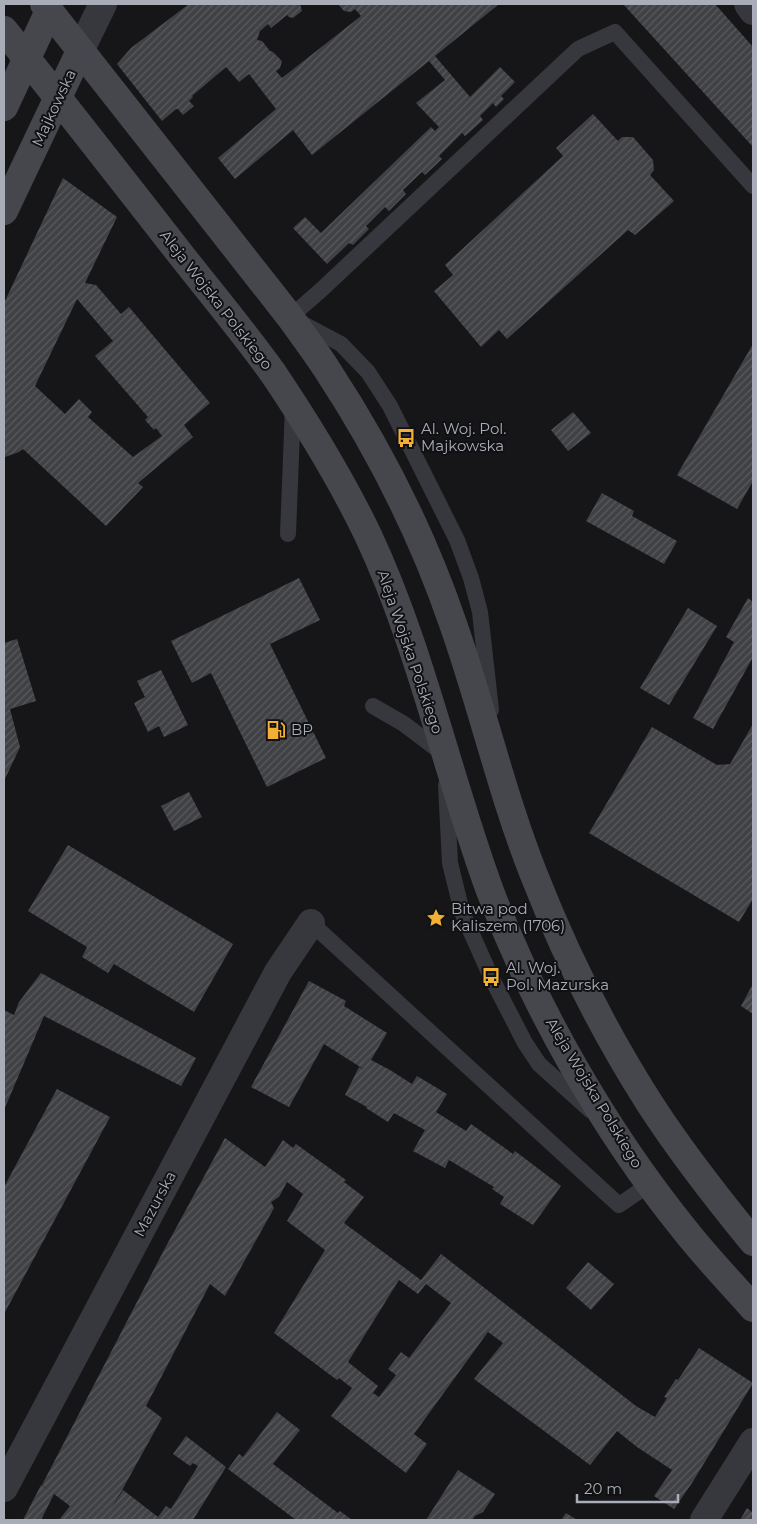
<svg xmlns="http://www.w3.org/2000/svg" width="757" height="1524" font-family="Montserrat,sans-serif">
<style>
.building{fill:url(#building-hatch);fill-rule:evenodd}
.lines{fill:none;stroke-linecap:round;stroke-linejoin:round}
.service{stroke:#37383d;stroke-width:16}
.minor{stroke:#37383d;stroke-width:28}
.tertiary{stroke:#37383d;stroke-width:28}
.secondary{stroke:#45474d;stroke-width:28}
.labels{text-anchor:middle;stroke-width:4;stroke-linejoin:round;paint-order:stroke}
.street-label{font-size:15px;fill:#a8adb8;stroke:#111113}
.poi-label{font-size:15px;fill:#a8adb8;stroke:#111113;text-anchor:start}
</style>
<defs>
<pattern id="building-hatch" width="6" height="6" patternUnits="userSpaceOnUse" patternTransform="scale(1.25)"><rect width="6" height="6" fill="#404145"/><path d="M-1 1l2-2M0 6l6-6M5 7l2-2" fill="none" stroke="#595a5e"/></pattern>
</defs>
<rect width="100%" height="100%" fill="#161618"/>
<!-- building -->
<g class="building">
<path d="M 189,4 L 300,4 L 302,11 L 293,18 L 289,17 L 287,15 L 271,28 L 268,24 L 260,31 L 257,40 L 262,41 L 270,51 L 273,52 L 282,61 L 280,68 L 276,71 L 282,78 L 361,16 L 355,9 L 351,12 L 344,11 L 338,4 L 499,4 L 435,56 L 470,97 L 500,67 L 515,82 L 501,96 L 504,99 L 496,107 L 493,103 L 480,116 L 483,120 L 465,136 L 462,133 L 439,156 L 442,159 L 425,175 L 422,172 L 403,190 L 406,194 L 389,211 L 385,207 L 366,226 L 369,229 L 353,245 L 349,243 L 327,264 L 293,228 L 305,217 L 321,233 L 431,127 L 435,131 L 439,127 L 416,103 L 445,80 L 429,61 L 312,155 L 293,130 L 235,179 L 218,158 L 276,109 L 249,74 L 239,82 L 226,67 L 192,96 L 193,97 L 189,101 L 194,106 L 183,115 L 178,109 L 176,109 L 162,121 L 117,64 L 131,48 Z"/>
<path d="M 623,4 L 715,4 L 753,47 L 753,147 Z"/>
<path d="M 593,114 L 618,141 L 622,137 L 633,137 L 653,160 L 654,170 L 650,175 L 674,201 L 635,235 L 628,230 L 507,339 L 499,330 L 481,347 L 434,291 L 453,275 L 445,265 L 563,156 L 556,148 Z"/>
<path d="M 63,178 L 117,217 L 85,283 L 96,285 L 121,314 L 129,307 L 210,403 L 184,425 L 193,437 L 138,483 L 143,487 L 106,526 L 23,449 L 19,452 L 5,457 L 4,455 L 4,303 ZM 77,299 L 113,341 L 95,356 L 148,417 L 145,420 L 154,430 L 156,428 L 162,436 L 133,457 L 88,417 L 92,412 L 79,399 L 65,414 L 35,386 Z"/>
<path d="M 753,344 L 753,481 L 737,509 L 677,475 Z"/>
<path d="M 573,412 L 591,433 L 568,451 L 551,430 Z"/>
<path d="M 602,493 L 634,511 L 632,516 L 677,541 L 664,564 L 586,521 Z"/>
<path d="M 299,578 L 320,620 L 270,644 L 326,758 L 267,787 L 211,673 L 192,683 L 171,641 Z"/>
<path d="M 748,598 L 753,602 L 753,657 L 713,729 L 693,718 L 734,642 L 726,637 Z"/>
<path d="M 688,608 L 717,626 L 669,705 L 640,688 Z"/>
<path d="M 17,639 L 36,701 L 10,709 L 20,747 L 5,779 L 4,778 L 4,643 Z"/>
<path d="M 161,670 L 188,725 L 164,737 L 159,726 L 148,732 L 134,703 L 145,697 L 137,681 Z"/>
<path d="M 753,724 L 753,899 L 739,922 L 589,833 L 652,727 L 717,765 L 730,764 Z"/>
<path d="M 189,792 L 202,817 L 174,831 L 161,806 Z"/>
<path d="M 68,845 L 233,944 L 194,1012 L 114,964 L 108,973 L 82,957 L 87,947 L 28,911 Z"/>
<path d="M 41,973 L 196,1058 L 181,1086 L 44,1016 L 4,1110 L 4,1010 L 14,1015 L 19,1002 Z"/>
<path d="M 309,981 L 346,1001 L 344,1006 L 387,1033 L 371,1060 L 390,1070 L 412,1084 L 417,1076 L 447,1094 L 436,1112 L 466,1131 L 471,1124 L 513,1154 L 515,1151 L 561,1186 L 533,1225 L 500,1204 L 504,1197 L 492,1189 L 494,1187 L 449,1160 L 445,1168 L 413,1151 L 425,1130 L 394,1113 L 388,1122 L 366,1108 L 367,1107 L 345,1095 L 359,1067 L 365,1070 L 324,1044 L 289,1107 L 251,1087 Z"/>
<path d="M 753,984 L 753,1014 L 741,1006 Z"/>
<path d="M 57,1089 L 110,1117 L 4,1314 L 4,1187 Z"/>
<path d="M 225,1138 L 265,1167 L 283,1140 L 293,1148 L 296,1144 L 346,1180 L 344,1182 L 364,1197 L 344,1223 L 421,1280 L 441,1254 L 636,1406 L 655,1417 L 667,1398 L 664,1397 L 676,1379 L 678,1380 L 699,1348 L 753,1383 L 692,1483 L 674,1509 L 654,1496 L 672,1470 L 637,1447 L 617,1431 L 590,1465 L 474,1379 L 503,1343 L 488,1332 L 414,1434 L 427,1444 L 406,1473 L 331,1416 L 352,1388 L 339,1378 L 337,1380 L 274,1333 L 325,1250 L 287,1221 L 303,1194 L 287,1182 L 279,1197 L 271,1202 L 274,1208 L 225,1296 L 210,1284 L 146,1406 L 162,1418 L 111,1510 L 123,1490 L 158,1517 L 166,1506 L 171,1509 L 198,1466 L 193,1463 L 190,1466 L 173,1454 L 186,1436 L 226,1467 L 193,1520 L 59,1520 L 70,1506 L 54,1494 L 41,1520 L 23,1520 L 41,1485 L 49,1490 L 42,1485 L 164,1250 ZM 399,1280 L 418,1294 L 426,1284 L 451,1303 L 409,1358 L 401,1352 L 388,1369 L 396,1375 L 379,1397 L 373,1393 L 378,1386 L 348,1362 Z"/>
<path d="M 588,1262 L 614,1284 L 591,1310 L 566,1288 Z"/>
<path d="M 277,1412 L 300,1430 L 273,1464 L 338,1513 L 340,1511 L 352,1520 L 296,1520 L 228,1469 L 239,1454 L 243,1457 Z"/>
<path d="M 458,1470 L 495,1494 L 483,1512 L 475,1516 L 472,1520 L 426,1520 Z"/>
<path d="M 747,1508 L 753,1513 L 753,1520 L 740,1520 Z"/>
<path d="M 566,1513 L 577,1520 L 561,1520 Z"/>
</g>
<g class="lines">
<!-- service -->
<g class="service">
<path d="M 288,534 L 293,406"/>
<path d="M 373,706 L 404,724 L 445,755"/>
<path d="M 491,710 L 480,612 L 471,578 L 457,540 L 390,406 L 368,372 L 341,344 L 290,317 L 320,291 L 578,49 L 615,32 L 753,186"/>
<path d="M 446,785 L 450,863 L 462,912 L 491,977 L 525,1043 L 539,1064 L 590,1110"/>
<path d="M 311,923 L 619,1205 L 650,1184"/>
</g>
<!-- minor -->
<g class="minor">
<path d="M 748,4 L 753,11"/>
<path d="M 4,1488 L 278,972 L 311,923"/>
<path d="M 704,1520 L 753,1442"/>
</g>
<!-- tertiary -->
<path class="tertiary" d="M 80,51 L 103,4"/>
<!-- secondary -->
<g class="secondary">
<path d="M 44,4 L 290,317 C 302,334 315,351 326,368 C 378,447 421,531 452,621 C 482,705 501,792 534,875 C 565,954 604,1032 650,1104 C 681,1152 717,1198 753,1242"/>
<path d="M 4,30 C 65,106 125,183 185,260 C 215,298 245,334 273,373 C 308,425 341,479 368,535 C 421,648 447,774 490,891 C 535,1009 605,1131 684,1229 C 706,1257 730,1282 753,1308"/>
<path d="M 4,107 L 49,11"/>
<path d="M 4,211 L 80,51"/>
</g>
</g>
<!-- icons -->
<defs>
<g id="bus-bare" transform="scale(1.5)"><path d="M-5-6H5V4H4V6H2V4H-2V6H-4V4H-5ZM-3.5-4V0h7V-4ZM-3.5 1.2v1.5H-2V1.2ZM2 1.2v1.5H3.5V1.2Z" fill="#f2b134" stroke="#111113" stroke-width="2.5" paint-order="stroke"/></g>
<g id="fuel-bare" transform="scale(1.5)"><path d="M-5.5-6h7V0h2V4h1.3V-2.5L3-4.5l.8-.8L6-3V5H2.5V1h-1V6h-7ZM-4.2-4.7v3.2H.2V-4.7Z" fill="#f2b134" stroke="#111113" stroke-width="2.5" paint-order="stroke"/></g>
<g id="sight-bare" transform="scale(1.5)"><path d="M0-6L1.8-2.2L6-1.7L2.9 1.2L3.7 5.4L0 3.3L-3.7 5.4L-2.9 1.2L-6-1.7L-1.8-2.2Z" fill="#f2b134" stroke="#111113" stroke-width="2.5" paint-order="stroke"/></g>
</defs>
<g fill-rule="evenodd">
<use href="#bus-bare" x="406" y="438"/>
<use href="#fuel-bare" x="276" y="730"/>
<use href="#sight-bare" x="436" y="918"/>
<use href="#bus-bare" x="491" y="977"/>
</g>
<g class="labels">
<!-- street labels -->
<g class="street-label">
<text transform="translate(54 108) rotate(-65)" y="5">Majkowska</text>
<text transform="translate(216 300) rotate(52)" y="5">Aleja Wojska Polskiego</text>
<text transform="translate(410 652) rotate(71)" y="5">Aleja Wojska Polskiego</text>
<text transform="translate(594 1093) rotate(59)" y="5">Aleja Wojska Polskiego</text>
<text transform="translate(155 1204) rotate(-62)" y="5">Mazurska</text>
</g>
<!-- poi labels -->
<g class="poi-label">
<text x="421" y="434">Al. Woj. Pol.<tspan x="421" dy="17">Majkowska</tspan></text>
<text x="291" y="735">BP</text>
<text x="451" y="914">Bitwa pod<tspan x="451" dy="17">Kaliszem (1706)</tspan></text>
<text x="506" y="973">Al. Woj.<tspan x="506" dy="17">Pol. Mazurska</tspan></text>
</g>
</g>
<!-- border -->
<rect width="757" height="1524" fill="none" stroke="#a8adb8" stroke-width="10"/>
<!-- scale -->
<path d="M577 1494v8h101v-8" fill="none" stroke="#a8adb8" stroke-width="2.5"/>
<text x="584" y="1494" font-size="15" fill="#a8adb8" stroke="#111113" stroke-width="4" paint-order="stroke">20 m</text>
</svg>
